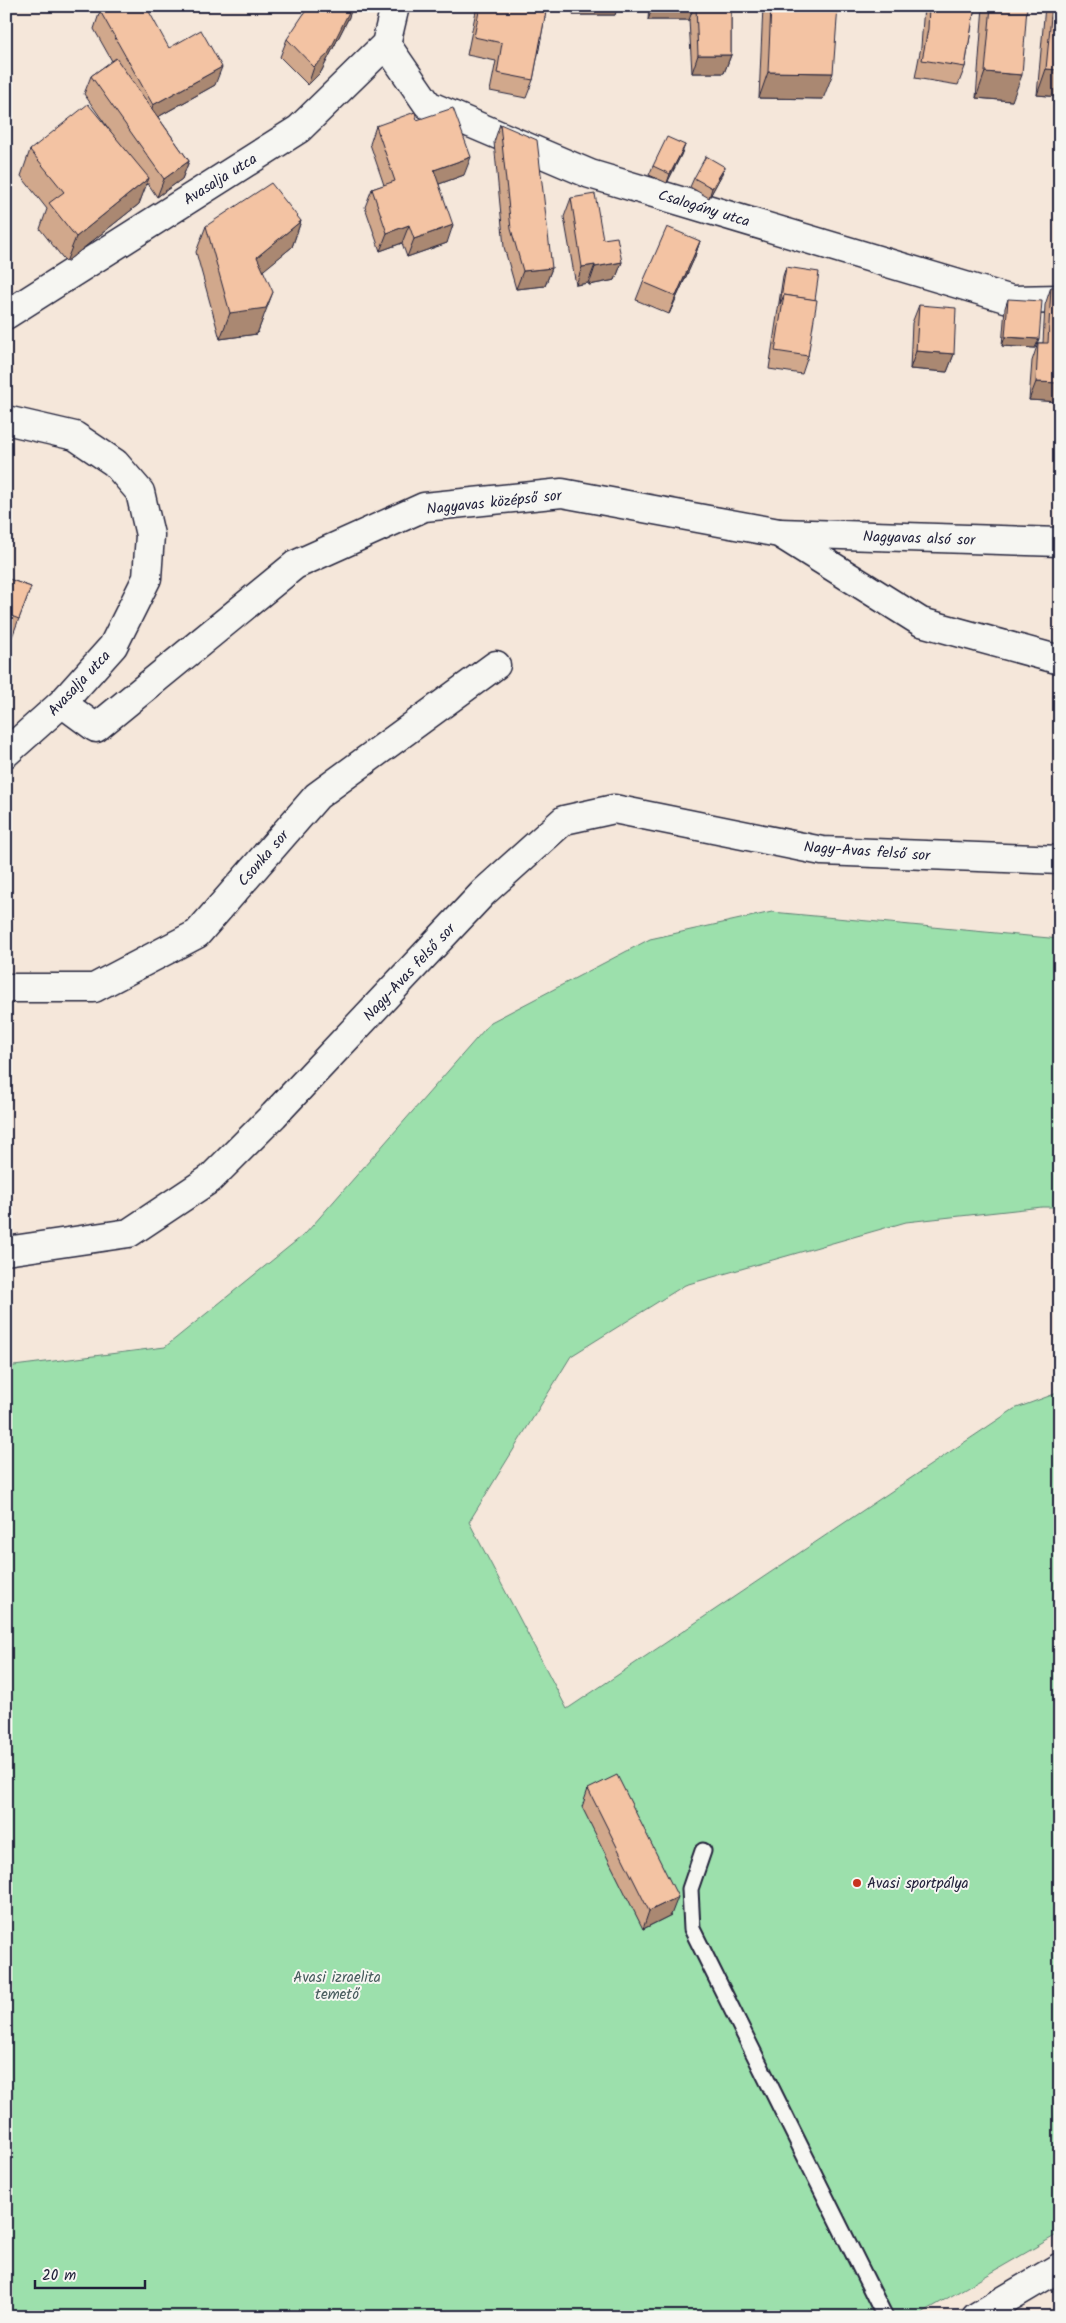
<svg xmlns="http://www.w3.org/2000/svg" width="1066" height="2323" font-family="Kalam,sans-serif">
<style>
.green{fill:#9ce0ac;stroke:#5f8174}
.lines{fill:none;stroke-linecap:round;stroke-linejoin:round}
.lane-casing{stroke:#22223b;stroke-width:19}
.street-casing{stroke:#22223b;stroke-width:31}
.lane{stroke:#f6f6f2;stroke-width:15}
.street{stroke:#f6f6f2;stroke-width:28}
.wall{fill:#d1a88c;stroke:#22223b}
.shaded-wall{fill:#aa8872;stroke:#22223b}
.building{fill:#f3c3a3;stroke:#22223b}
.poi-dot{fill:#c8321e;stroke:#f6f6f2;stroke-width:2}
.labels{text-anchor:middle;stroke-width:4;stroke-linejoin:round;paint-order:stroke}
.street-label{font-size:15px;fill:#22223b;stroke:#f6f6f2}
.poi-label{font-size:15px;fill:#22223b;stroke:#f6f6f2;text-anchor:start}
.park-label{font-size:15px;fill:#475b5d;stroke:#f6f6f2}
</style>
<rect width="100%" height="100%" fill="#f5e7da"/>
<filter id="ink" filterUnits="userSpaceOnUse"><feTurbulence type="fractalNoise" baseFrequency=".02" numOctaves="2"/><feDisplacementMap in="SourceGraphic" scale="10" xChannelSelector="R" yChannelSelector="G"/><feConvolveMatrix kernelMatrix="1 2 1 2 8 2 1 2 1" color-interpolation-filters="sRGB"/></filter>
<g filter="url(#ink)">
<!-- green -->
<path class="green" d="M 772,912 L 1060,939 L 1060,1207 L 1042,1207 L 906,1222 L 685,1285 L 571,1356 L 469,1522 L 567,1709 L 1014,1409 L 1060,1392 L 1060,2233 L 915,2317 L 6,2317 L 6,1367 L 165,1347 L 306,1233 L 491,1022 L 650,939 Z"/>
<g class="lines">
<!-- lane casing -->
<g class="lane-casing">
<path id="lane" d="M 703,1851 L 690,1889 L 692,1929 L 885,2317"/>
</g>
<!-- street casing -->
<g class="street-casing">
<g id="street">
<path d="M 386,44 L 428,105 L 590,174 L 1012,300 L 1060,299"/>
<path d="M 6,315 L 299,129 L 386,44 L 395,6"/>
<path d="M 6,420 L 75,436 L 115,463 L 140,492 L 150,535 L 147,578 L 113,646 L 62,703 L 6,753"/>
<path d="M 779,533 L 1060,542"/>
<path d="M 62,703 L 96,728 L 295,565 L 424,507 L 562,493 L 779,533 L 921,622 L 1060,660"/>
<path d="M 6,988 L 94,988 L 197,934 L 317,796 L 496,665"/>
<path d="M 6,1251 L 129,1233 L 210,1179 L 274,1115 L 484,892 L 564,820 L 614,809 L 822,851 L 1060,860"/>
<path d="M 976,2317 L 1060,2267"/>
</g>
</g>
<!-- lane -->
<use href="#lane" class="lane"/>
<!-- street -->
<use href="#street" class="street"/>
</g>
<!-- wall -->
<g class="wall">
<path d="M 477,6 L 547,6 L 533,80 L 526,98 L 490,91 L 496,61 L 467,55 Z"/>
<path d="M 573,6 L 618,6 L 615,15 L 573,15 Z"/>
<path d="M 649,6 L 731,6 L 731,55 L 724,73 L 692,73 L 689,20 L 648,20 Z"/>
<path d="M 763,6 L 838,6 L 823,99 L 759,98 Z"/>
<path d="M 924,6 L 975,6 L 965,67 L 958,85 L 915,78 L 921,47 Z"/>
<path d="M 983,6 L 1027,6 L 1012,101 L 976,98 Z"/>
<path d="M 1045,6 L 1060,6 L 1060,97 L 1037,95 Z"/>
<path d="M 100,11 L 169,48 L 215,85 L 158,117 L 189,161 L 182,179 L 157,197 L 147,182 L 139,204 L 66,262 L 40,229 L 47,209 L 21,176 L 30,150 L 113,135 L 84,94 L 91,76 L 112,61 L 94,29 Z"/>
<path d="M 349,17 L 321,72 L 308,85 L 280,57 L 287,39 Z"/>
<path d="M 417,120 L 464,175 L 439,184 L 447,243 L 407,257 L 402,243 L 380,251 L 365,207 L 372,189 L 384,185 L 370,144 L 376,126 Z"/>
<path d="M 500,124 L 552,268 L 545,286 L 516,289 L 504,247 L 494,142 Z"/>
<path d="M 685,145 L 681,155 L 667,183 L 649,175 L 653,166 Z"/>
<path d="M 721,176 L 709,198 L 690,187 L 694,178 Z"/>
<path d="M 571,198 L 622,262 L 615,280 L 589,285 L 588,283 L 576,285 L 564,217 Z"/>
<path d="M 301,221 L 292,247 L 263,270 L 263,318 L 257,334 L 220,339 L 196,252 L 206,226 Z"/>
<path d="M 700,241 L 694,259 L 669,314 L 636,300 L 643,282 Z"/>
<path d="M 786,267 L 815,300 L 808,356 L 802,374 L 769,369 L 783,276 Z"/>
<path d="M 1051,287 L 1060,402 L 1029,400 L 1032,361 L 1038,343 L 1043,343 L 1045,305 Z"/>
<path d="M 1008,299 L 1035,348 L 1002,346 L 1005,308 Z"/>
<path d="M 919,305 L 954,354 L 947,372 L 910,369 L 912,323 Z"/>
<path d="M 6,578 L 31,587 L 12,637 L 6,634 Z"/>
<path d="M 588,1789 L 671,1915 L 643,1929 L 582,1807 Z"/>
</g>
<!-- shaded-wall -->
<g class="shaded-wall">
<path d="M 352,6 L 353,6 L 349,17 L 321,72 L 308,85 L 314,67 Z"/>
<path d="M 576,6 L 618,6 L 615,15 L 573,15 Z"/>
<path d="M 653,6 L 694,6 L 689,20 L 648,20 Z"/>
<path d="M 698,55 L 731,55 L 724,73 L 692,73 Z"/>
<path d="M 222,67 L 215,85 L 147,123 L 153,105 Z"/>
<path d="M 1046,69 L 1060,70 L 1060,97 L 1037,95 Z"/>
<path d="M 768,72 L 833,73 L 823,99 L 759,98 Z"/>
<path d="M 985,72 L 1022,75 L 1012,101 L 976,98 Z"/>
<path d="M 685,145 L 681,155 L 667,183 L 670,174 Z"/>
<path d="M 471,157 L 464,175 L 428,188 L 434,170 Z"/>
<path d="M 189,161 L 182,179 L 157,197 L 164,179 Z"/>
<path d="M 725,167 L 721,176 L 709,198 L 712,188 Z"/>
<path d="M 149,178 L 139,204 L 66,262 L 76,237 Z"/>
<path d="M 301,221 L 292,247 L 248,283 L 257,257 Z"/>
<path d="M 409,225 L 402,243 L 380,251 L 387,233 Z"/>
<path d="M 453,225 L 447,243 L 407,257 L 414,239 Z"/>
<path d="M 700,241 L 694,259 L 669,314 L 676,296 Z"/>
<path d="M 622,262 L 615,280 L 589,285 L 595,267 Z"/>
<path d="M 595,265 L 588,283 L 576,285 L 582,267 Z"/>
<path d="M 552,268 L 545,286 L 516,289 L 523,271 Z"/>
<path d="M 273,292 L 257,334 L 220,339 L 230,313 Z"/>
<path d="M 1005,337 L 1039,339 L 1035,348 L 1002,346 Z"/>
<path d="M 916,351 L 954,354 L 947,372 L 910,369 Z"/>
<path d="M 1036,382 L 1060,383 L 1060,402 L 1029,400 Z"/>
<path d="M 678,1897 L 671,1915 L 643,1929 L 649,1911 Z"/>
</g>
<!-- building -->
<g class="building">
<path d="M 110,6 L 146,6 L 169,48 L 201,30 L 222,67 L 153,105 L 100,11 Z"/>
<path d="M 309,6 L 352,6 L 328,54 L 314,67 L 287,39 Z"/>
<path d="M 480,6 L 547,6 L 533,80 L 497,73 L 502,43 L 474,37 Z"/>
<path d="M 696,6 L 731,6 L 731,55 L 698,55 Z"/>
<path d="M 771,6 L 838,6 L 833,73 L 768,72 Z"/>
<path d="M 929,6 L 975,6 L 965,67 L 922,60 L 928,29 Z"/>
<path d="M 991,6 L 1027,6 L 1022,75 L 985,72 Z"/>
<path d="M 1052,6 L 1060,6 L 1060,70 L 1046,69 Z"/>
<path d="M 116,58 L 189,161 L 164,179 L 91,76 Z"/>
<path d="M 88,104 L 149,178 L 76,237 L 49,203 L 64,192 L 30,150 Z"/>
<path d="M 453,108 L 471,157 L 434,170 L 453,225 L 414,239 L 409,225 L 387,233 L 372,189 L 395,181 L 376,126 L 415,112 L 417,120 Z"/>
<path d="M 500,124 L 537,140 L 552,268 L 523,271 L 511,229 Z"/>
<path d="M 667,137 L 685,145 L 670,174 L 653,166 Z"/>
<path d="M 706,156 L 725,167 L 712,188 L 694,178 Z"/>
<path d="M 271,183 L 301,221 L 257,257 L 273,292 L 266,308 L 230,313 L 206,226 Z"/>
<path d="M 595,194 L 603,239 L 617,237 L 622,262 L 595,267 L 595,265 L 582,267 L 571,198 Z"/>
<path d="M 667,227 L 700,241 L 676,296 L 643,282 Z"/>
<path d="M 786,267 L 819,272 L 815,300 L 784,295 L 780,304 Z"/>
<path d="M 1051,287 L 1060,287 L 1060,383 L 1036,382 L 1038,343 L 1048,343 Z"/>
<path d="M 784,295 L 817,300 L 808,356 L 775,351 Z"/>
<path d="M 1008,299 L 1042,301 L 1039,339 L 1005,337 Z"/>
<path d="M 919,305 L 956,308 L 954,354 L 916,351 Z"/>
<path d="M 6,578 L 31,587 L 19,619 L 6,614 Z"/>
<path d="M 617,1775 L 678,1897 L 649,1911 L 588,1789 Z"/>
</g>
</g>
<!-- markers -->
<circle class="poi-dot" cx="857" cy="1883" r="5"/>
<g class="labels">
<!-- street labels -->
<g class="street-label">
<text transform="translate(220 179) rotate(-32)" y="5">Avasalja utca</text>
<text transform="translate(704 208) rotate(17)" y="5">Csalogány utca</text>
<text transform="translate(494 502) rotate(-6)" y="5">Nagyavas középső sor</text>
<text transform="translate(919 538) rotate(2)" y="5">Nagyavas alsó sor</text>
<text transform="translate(79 683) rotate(-47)" y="5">Avasalja utca</text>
<text transform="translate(867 851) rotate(4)" y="5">Nagy-Avas felső sor</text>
<text transform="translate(263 858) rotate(-49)" y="5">Csonka sor</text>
<text transform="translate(409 972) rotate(-47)" y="5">Nagy-Avas felső sor</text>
</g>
<!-- poi labels -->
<g class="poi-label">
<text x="867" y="1888">Avasi sportpálya</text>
</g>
<!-- park labels -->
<g class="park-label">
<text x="337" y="1982">Avasi izraelita<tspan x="337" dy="17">temető</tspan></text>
</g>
</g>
<!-- margin -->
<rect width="1066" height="2323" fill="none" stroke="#f6f6f2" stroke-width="25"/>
<rect x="12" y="12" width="1041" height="2298" fill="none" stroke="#22223b" stroke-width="2" filter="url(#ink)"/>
<!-- scale -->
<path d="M35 2280v8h110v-8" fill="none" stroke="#22223b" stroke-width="2.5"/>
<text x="42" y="2280" font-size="15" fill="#22223b" stroke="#f6f6f2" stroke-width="4" paint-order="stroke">20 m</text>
</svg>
